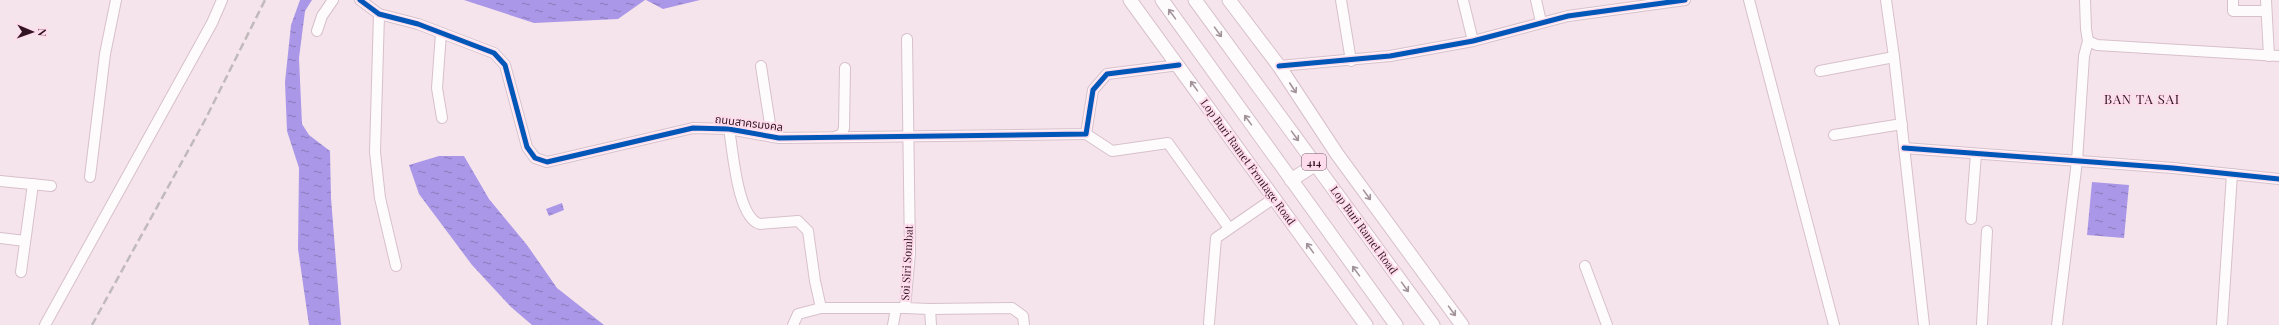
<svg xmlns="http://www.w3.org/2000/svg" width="2279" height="325" font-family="'Playfair Display','Noto Sans Thai',serif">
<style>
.water{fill:url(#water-ripples)}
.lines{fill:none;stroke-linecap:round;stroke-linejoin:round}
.minor-casing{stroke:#d7c0cb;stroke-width:12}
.major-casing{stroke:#d7c0cb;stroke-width:15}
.minor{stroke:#fefbfc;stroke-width:10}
.major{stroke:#fefbfc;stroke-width:13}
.rail{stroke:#c0babc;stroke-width:2.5;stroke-dasharray:8 4;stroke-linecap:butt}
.cycleway-casing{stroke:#fedceb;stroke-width:8}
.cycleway{stroke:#0057b8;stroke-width:5}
.oneway{stroke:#a2939a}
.labels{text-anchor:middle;stroke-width:4;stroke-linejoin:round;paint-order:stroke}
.shield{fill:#fedceb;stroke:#6e4f5e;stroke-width:1}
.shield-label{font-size:10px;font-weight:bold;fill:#311322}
.street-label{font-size:11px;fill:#311322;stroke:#fedceb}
.quarter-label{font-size:13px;letter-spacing:1px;fill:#311322;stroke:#fedceb}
</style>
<defs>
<pattern id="water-ripples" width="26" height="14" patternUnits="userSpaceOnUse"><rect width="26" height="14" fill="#aa97e7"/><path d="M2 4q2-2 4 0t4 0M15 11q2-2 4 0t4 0" fill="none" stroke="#8b7abb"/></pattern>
</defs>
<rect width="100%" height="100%" fill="#f6e4ec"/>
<!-- water -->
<g class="water">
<path d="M 300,0 L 312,0 L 305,11 L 299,58 L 302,124 L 309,135 L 330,151 L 331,198 L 341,325 L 309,325 L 298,249 L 299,168 L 287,131 L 285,82 L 291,25 Z"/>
<path d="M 464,0 L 645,0 L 618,19 L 534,23 Z"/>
<path d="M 646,0 L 700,0 L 663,9 Z"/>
<path d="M 439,156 L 464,156 L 489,199 L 527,245 L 557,288 L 604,325 L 532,325 L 511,307 L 472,265 L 419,194 L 409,165 Z"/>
<path d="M 2092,182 L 2129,185 L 2124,238 L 2087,235 Z"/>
<path d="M 562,203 L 564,210 L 549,216 L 546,209 Z"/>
</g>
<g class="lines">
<!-- minor casing -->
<g class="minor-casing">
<g id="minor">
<path d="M 360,0 L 379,14 L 418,24 L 494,53 L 505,65 L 527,147 L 535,158 L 547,162 L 693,128 L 729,129 L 779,138 L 1086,134 L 1093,90 L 1107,74 L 1179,65"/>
<path d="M 1341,0 L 1351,61"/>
<path d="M 1463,0 L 1473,41"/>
<path d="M 1536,0 L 1541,22"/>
<path d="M 1749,0 L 1834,325"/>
<path d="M 1886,0 L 1894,57 L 1924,325"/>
<path d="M 2085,0 L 2086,29 L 2088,41 L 2097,45 L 2279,56"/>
<path d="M 2233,0 L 2233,11 L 2266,11"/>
<path d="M 2266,0 L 2269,56"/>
<path d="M 379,14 L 375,152 L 380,198 L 396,266"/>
<path d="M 317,31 L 322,16 L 333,0"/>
<path d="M 441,33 L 437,88 L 442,118"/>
<path d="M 907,39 L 910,253 L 905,308 L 930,309 L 1012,308 L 1023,316 L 1024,325"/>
<path d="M 761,66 L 772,137"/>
<path d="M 1279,66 L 1390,56 L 1473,41 L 1568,16 L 1685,0"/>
<path d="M 1820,71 L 1894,57"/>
<path d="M 729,129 C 733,150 737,218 760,224 L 798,221 L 808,231 L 815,281 L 821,308"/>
<path d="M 1086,134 L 1112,151 L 1168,143 L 1229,228"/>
<path d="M 1834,135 L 1902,124"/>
<path d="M 835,137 L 842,134 L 844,128 L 845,68"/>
<path d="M 1904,148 L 2173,168 L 2279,179"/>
<path d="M 90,177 L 105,54 L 116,0"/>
<path d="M 0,181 L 51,186"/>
<path d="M 1971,219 L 1976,154"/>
<path d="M 0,238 L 25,241"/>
<path d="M 1585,266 L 1607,325"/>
<path d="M 21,272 L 33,184"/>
<path d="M 930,309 L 931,325"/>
<path d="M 1209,323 L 1216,238 L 1274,198"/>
<path d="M 45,325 L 212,23 L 222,0"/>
<path d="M 793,325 L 798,314 L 821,308 L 905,308"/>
<path d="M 893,325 L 896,308"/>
<path d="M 1982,325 L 1987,231"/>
<path d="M 2057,325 L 2077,161 L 2084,56 L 2088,41"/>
<path d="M 2222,325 L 2232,174"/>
</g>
</g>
<!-- major casing -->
<g class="major-casing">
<g id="major">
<path d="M 1130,0 L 1366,325"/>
<path d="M 1162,0 L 1396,325"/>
<path d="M 1195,0 L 1433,325"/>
<path d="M 1229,0 L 1279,66 L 1337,154 L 1462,325"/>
<path d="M 1291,180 L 1316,164"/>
</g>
</g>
<!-- minor -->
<use href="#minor" class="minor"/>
<!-- major -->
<use href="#major" class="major"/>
<!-- rail -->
<path class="rail" d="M 92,325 L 205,120 L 265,0"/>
<!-- cycleway casing -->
<g class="cycleway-casing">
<g id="cycleway">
<path d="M 360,0 L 379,14 L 418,24 L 494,53 L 505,65 L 527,147 L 535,158 L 547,162 L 693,128 L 729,129 L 779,138 L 1086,134 L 1093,90 L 1107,74 L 1179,65"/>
<path d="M 1279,66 L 1390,56 L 1473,41 L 1568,16 L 1685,0"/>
<path d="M 1904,148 L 2173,168 L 2279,179"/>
</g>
</g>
<!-- cycleway -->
<use href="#cycleway" class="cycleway"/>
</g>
<!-- one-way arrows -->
<defs><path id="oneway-shaft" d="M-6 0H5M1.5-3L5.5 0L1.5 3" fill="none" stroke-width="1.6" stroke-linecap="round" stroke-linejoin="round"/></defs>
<g class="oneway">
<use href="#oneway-shaft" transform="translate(1172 14) rotate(-126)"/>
<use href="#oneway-shaft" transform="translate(1218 32) rotate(54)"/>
<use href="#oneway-shaft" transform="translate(1194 86) rotate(-126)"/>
<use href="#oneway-shaft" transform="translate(1293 88) rotate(57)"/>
<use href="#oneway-shaft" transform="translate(1248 120) rotate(-126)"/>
<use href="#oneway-shaft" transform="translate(1295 136) rotate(54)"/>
<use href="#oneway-shaft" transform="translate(1367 195) rotate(54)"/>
<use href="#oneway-shaft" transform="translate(1310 248) rotate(-126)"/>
<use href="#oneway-shaft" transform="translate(1356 271) rotate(-126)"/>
<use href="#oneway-shaft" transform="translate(1405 287) rotate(54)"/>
<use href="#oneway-shaft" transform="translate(1452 311) rotate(54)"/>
</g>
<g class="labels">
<!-- shield labels -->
<rect class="shield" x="1302" y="154" width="24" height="16" rx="3"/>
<g class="shield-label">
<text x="1314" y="166">414</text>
</g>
<!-- street labels -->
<g class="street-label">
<text transform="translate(749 123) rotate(7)" y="4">ถนนสาครมงคล</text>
<text transform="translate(1248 162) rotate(54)" y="4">Lop Buri Ramet Frontage Road</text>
<text transform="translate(1364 230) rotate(54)" y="4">Lop Buri Ramet Road</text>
<text transform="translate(907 263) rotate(-87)" y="4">Soi Siri Sombat</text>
</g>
<!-- quarter labels -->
<g class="quarter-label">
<text x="2142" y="104">BAN TA SAI</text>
</g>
</g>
<!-- north arrow -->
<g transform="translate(32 32) rotate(92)" stroke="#fedceb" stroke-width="3" paint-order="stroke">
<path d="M0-3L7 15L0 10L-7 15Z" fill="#311322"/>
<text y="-6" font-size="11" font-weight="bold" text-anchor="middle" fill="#311322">N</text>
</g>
</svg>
